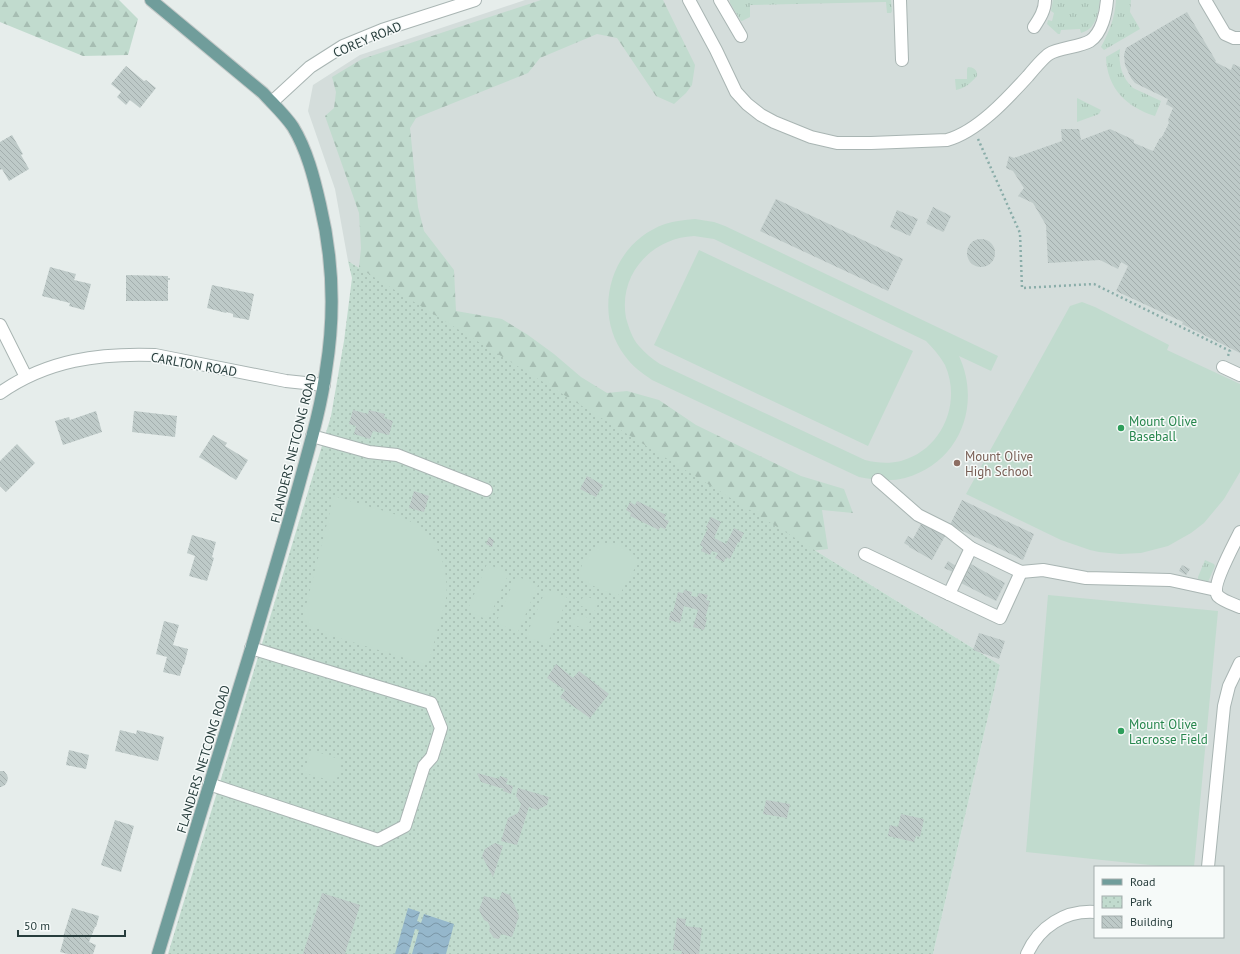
<svg xmlns="http://www.w3.org/2000/svg" width="1240" height="954" font-family="'PT Sans',sans-serif">
<style>
.built{fill:#d4dddb;fill-rule:evenodd}
.grass{fill:url(#grass-tufts)}
.forest{fill:url(#forest-firs)}
.park{fill:url(#park-dots)}
.pitch{fill:#c1dbce;fill-rule:evenodd}
.water{fill:url(#water-waves)}
.building{fill:url(#building-back-hatch)}
.lines{fill:none;stroke-linecap:round;stroke-linejoin:round}
.minor-casing{stroke:#a9b5b3;stroke-width:14}
.major-casing{stroke:#c3c9c8;stroke-width:14}
.path{stroke:#8aada9;stroke-width:2.5;stroke-dasharray:2 3;stroke-linecap:butt}
.minor{stroke:#fff;stroke-width:12}
.major{stroke:#709d9b;stroke-width:12}
.leisure-dot{fill:#2e9e5b;stroke:#f6faf9;stroke-width:1.5}
.education-dot{fill:#8d6e63;stroke:#f6faf9;stroke-width:1.5}
.labels{text-anchor:middle;stroke-width:3;stroke-linejoin:round;paint-order:stroke}
.street-label{font-size:13px;fill:#273d3c;stroke:#f6faf9}
.leisure-label{font-size:13px;fill:#27864d;stroke:#f6faf9;text-anchor:start}
.education-label{font-size:13px;fill:#785e54;stroke:#f6faf9;text-anchor:start}
</style>
<defs>
<pattern id="grass-tufts" width="24" height="20" patternUnits="userSpaceOnUse"><rect width="24" height="20" fill="#c1dbce"/><path d="M3 7l-1-3M5 7V3M7 7l1-3M15 17l-1-3M17 17v-4M19 17l1-3" fill="none" stroke="#a6bdb2"/></pattern>
<pattern id="forest-firs" width="22" height="20" patternUnits="userSpaceOnUse"><rect width="22" height="20" fill="#c1dbce"/><path d="M5 1l3.5 6h-7zM16 11l3.5 6h-7z" fill="#a6bdb2"/></pattern>
<pattern id="park-dots" width="8" height="8" patternUnits="userSpaceOnUse"><rect width="8" height="8" fill="#c1dbce"/><path d="M2 2h.1M6 6h.1" fill="none" stroke="#a6bdb2" stroke-width="1.8" stroke-linecap="round"/></pattern>
<pattern id="water-waves" width="16" height="10" patternUnits="userSpaceOnUse"><rect width="16" height="10" fill="#95b7cb"/><path d="M0 5q4-4 8 0t8 0" fill="none" stroke="#7a96a6"/></pattern>
<pattern id="building-back-hatch" width="6" height="6" patternUnits="userSpaceOnUse"><rect width="6" height="6" fill="#becac8"/><path d="M-1 5l2 2M0 0l6 6M5-1l2 2" fill="none" stroke="#a3aead"/></pattern>
</defs>
<rect width="100%" height="100%" fill="#e6edeb"/>
<!-- built -->
<path class="built" d="M 525,0 L 1240,0 L 1240,954 L 933,954 L 1000,665 L 348,261 L 335,189 L 308,111 L 313,85 L 360,55 ZM 1095,867 L 1223,867 L 1223,937 L 1095,937 Z"/>
<!-- grass -->
<g class="grass">
<path d="M 730,0 L 891,0 L 892,11 L 891,13 L 887,13 L 886,2 L 750,5 L 750,17 L 742,21 L 741,21 L 730,3 Z"/>
<path d="M 1053,0 L 1100,0 C 1098,14 1096,29 1081,33 L 1080,29 L 1061,30 L 1060,34 L 1058,34 L 1047,24 L 1048,20 L 1052,21 L 1054,13 L 1051,11 Z"/>
<path d="M 1116,0 L 1131,0 L 1130,12 L 1140,29 L 1104,50 L 1101,47 C 1109,32 1115,18 1116,0 Z"/>
<path d="M 1120,49 C 1118,64 1122,78 1133,88 L 1161,101 L 1155,116 C 1126,107 1107,88 1106,57 Z"/>
<path d="M 968,67 C 973,67 978,70 977,76 C 972,82 964,89 956,90 L 955,79 L 967,79 L 967,69 Z"/>
<path d="M 1077,98 L 1101,110 L 1099,114 L 1077,122 Z"/>
<path d="M 1205,560 L 1214,564 L 1215,566 L 1208,582 L 1198,579 L 1198,577 Z"/>
</g>
<!-- forest -->
<g class="forest">
<path d="M 0,0 L 119,0 L 138,19 L 128,55 L 83,56 L 0,22 Z"/>
<path d="M 541,0 L 663,0 L 695,65 L 692,85 L 686,93 L 674,104 L 656,96 L 617,38 L 597,34 L 540,58 L 528,73 L 416,118 L 410,128 L 418,207 L 424,231 L 454,270 L 456,311 L 502,319 L 528,335 L 554,354 L 581,377 L 607,393 L 627,391 L 659,400 L 696,425 L 801,476 L 844,489 L 853,513 L 822,510 L 828,549 L 750,558 L 356,296 L 361,248 L 359,213 L 325,116 L 334,108 L 336,92 L 332,77 L 362,59 Z"/>
</g>
<!-- park -->
<path class="park" d="M 348,261 L 1000,665 L 933,954 L 168,954 L 331,416 L 344,341 L 352,278 Z"/>
<!-- pitch -->
<g class="pitch">
<path d="M 695,219 L 714,222 L 725,226 L 998,356 L 991,371 L 959,356 C 982,406 959,463 905,478 C 890,482 874,480 859,477 L 652,380 C 642,373 632,366 625,356 C 591,311 611,243 665,224 C 675,221 684,220 695,219 ZM 694,236 L 714,239 L 926,341 C 933,348 940,356 945,365 C 962,403 942,450 901,461 C 889,464 877,463 865,460 L 660,364 C 652,359 645,353 639,346 C 632,338 629,328 626,318 C 618,274 652,238 694,236 Z"/>
<path d="M 699,250 L 913,351 L 868,446 L 654,345 Z"/>
<path d="M 1082,302 L 1095,307 L 1169,345 L 1167,350 L 1240,384 L 1240,472 L 1224,499 L 1204,523 L 1191,533 L 1168,546 L 1141,553 L 1120,554 L 1099,552 L 1090,550 L 1061,540 L 966,494 L 1070,306 Z"/>
<path d="M 334,496 C 350,501 366,506 381,510 C 389,513 397,514 404,518 C 436,534 450,564 446,599 L 428,665 L 319,632 L 319,629 L 308,626 L 303,617 Z"/>
<path d="M 603,543 C 618,542 633,548 638,563 L 620,594 L 616,596 L 580,580 C 580,562 586,551 603,543 Z"/>
<path d="M 487,564 L 509,573 L 488,620 L 467,611 Z"/>
<path d="M 516,576 L 538,585 L 518,632 L 496,623 Z"/>
<path d="M 546,589 L 568,598 L 547,645 L 526,636 Z"/>
<path d="M 584,595 L 599,602 L 594,612 L 579,605 Z"/>
<path d="M 1048,595 L 1218,611 L 1194,867 L 1169,867 L 1026,852 Z"/>
<path d="M 576,613 L 591,619 L 586,630 L 571,623 Z"/>
<path d="M 311,750 L 342,760 L 336,782 L 304,773 Z"/>
</g>
<!-- water -->
<path class="water" d="M 408,908 L 420,912 L 417,921 L 421,923 L 424,914 L 454,924 L 446,954 L 412,954 L 419,930 L 415,929 L 408,954 L 395,954 Z"/>
<!-- building -->
<g class="building">
<path d="M 1187,12 L 1216,61 L 1215,62 L 1231,70 L 1233,64 L 1240,67 L 1240,353 L 1182,324 L 1183,322 L 1116,291 L 1128,266 L 1121,262 L 1118,269 L 1100,260 L 1048,263 L 1046,225 L 1033,203 L 1018,196 L 1024,188 L 1013,171 L 1006,168 L 1009,156 L 1014,158 L 1062,141 L 1061,129 L 1079,129 L 1081,140 L 1110,129 L 1134,140 L 1134,143 L 1153,151 L 1160,138 L 1162,137 L 1169,123 L 1168,120 L 1173,108 L 1166,104 L 1168,99 L 1135,83 L 1131,78 L 1125,65 L 1124,55 L 1126,48 Z"/>
<path d="M 126,66 L 144,81 L 146,80 L 156,88 L 140,108 L 130,100 L 126,105 L 117,97 L 121,92 L 111,84 Z"/>
<path d="M 12,135 L 23,154 L 21,155 L 29,169 L 9,181 L 2,169 L 0,170 L 0,142 Z"/>
<path d="M 776,199 L 903,259 L 888,291 L 760,231 Z"/>
<path d="M 933,207 L 951,216 L 944,231 L 943,232 L 927,224 L 927,223 L 926,223 Z"/>
<path d="M 897,210 L 918,219 L 910,236 L 890,227 Z"/>
<circle cx="981" cy="253" r="14"/>
<path d="M 50,267 L 76,274 L 74,280 L 91,284 L 84,310 L 69,306 L 70,303 L 42,296 Z"/>
<path d="M 126,275 L 168,276 L 168,278 L 170,278 L 170,280 L 168,280 L 168,301 L 126,301 Z"/>
<path d="M 212,285 L 254,294 L 249,320 L 233,317 L 233,314 L 227,312 L 226,313 L 207,308 Z"/>
<path d="M 353,410 L 368,414 L 369,410 L 385,414 L 384,418 L 393,421 L 389,435 L 373,431 L 370,439 L 354,434 L 356,426 L 349,424 Z"/>
<path d="M 96,411 L 102,432 L 63,445 L 55,421 L 69,417 L 70,420 Z"/>
<path d="M 134,411 L 177,416 L 175,437 L 132,432 Z"/>
<path d="M 213,435 L 227,443 L 225,446 L 248,460 L 236,480 L 199,457 Z"/>
<path d="M 17,444 L 35,463 L 6,492 L 0,486 L 0,461 Z"/>
<path d="M 587,476 L 603,485 L 596,497 L 580,489 Z"/>
<path d="M 414,491 L 429,496 L 424,512 L 409,508 Z"/>
<path d="M 962,500 L 1034,534 L 1023,560 L 950,525 Z"/>
<path d="M 637,501 L 666,515 L 664,519 L 669,521 L 665,529 L 660,527 L 659,530 L 630,516 L 631,513 L 626,510 L 630,502 L 635,505 Z"/>
<path d="M 711,517 L 721,522 L 714,538 L 726,544 L 734,528 L 744,533 L 739,543 L 738,542 L 730,559 L 726,557 L 724,562 L 715,558 L 718,553 L 712,551 L 710,555 L 701,551 L 703,547 L 700,545 L 708,528 L 706,527 Z"/>
<path d="M 921,524 L 945,536 L 932,560 L 909,547 L 909,546 L 904,543 L 908,536 L 913,539 Z"/>
<path d="M 192,535 L 216,542 L 212,557 L 214,558 L 207,581 L 189,576 L 195,556 L 187,553 Z"/>
<path d="M 489,537 L 494,540 L 492,547 L 486,544 Z"/>
<path d="M 948,561 L 956,566 L 953,572 L 944,568 Z"/>
<path d="M 971,564 L 1005,583 L 996,601 L 961,583 Z"/>
<path d="M 1182,565 L 1190,569 L 1186,575 L 1179,571 Z"/>
<path d="M 684,590 L 692,592 L 691,596 L 697,597 L 699,593 L 708,595 L 706,600 L 710,601 L 705,619 L 707,619 L 704,630 L 693,627 L 698,610 L 684,606 L 680,623 L 669,620 L 671,611 L 673,612 L 678,592 L 683,593 Z"/>
<path d="M 164,621 L 179,625 L 173,645 L 188,649 L 184,665 L 183,665 L 180,676 L 163,672 L 167,657 L 156,654 Z"/>
<path d="M 979,633 L 1005,641 L 999,659 L 973,650 Z"/>
<path d="M 556,664 L 573,678 L 579,671 L 609,694 L 590,718 L 560,697 L 565,690 L 547,678 Z"/>
<path d="M 120,730 L 136,734 L 137,730 L 164,737 L 158,761 L 115,751 Z"/>
<path d="M 69,750 L 89,755 L 86,769 L 66,765 Z"/>
<path d="M 0,771 L 4,771 L 7,775 L 8,778 L 7,782 L 5,785 L 1,787 L 0,787 Z"/>
<path d="M 477,773 L 499,779 L 500,776 L 508,779 L 506,784 L 513,786 L 511,794 L 503,791 L 504,789 L 481,782 Z"/>
<path d="M 518,788 L 549,797 L 547,805 L 537,810 L 529,807 L 517,845 L 501,841 L 508,818 L 518,813 L 521,804 L 516,796 Z"/>
<path d="M 766,800 L 790,804 L 787,818 L 763,814 Z"/>
<path d="M 901,814 L 924,819 L 920,837 L 916,836 L 914,842 L 888,836 L 890,825 L 898,827 Z"/>
<path d="M 115,820 L 134,826 L 121,872 L 101,865 Z"/>
<path d="M 495,843 L 503,846 L 493,877 L 482,856 L 485,849 Z"/>
<path d="M 502,892 L 510,895 L 519,916 L 512,937 L 501,934 L 499,939 L 494,938 L 489,931 L 490,927 L 488,922 L 484,920 L 479,910 L 484,896 L 499,900 Z"/>
<path d="M 322,893 L 360,905 L 345,954 L 303,954 Z"/>
<path d="M 72,908 L 99,916 L 96,927 L 95,927 L 89,942 L 96,945 L 93,954 L 68,954 L 60,952 L 64,938 L 63,937 Z"/>
<path d="M 677,918 L 686,919 L 685,926 L 702,928 L 699,954 L 681,954 L 682,951 L 673,950 Z"/>
</g>
<g class="lines">
<!-- minor casing -->
<g class="minor-casing">
<g id="minor">
<path d="M 689,0 L 716,50 L 736,92 L 747,104 L 761,115 L 774,122 L 811,137 L 837,143 L 871,143 L 947,140 C 977,132 1007,99 1028,76 C 1033,70 1043,58 1049,54 C 1058,48 1080,47 1090,41 C 1102,33 1106,13 1107,0"/>
<path d="M 720,0 L 741,36"/>
<path d="M 900,0 L 902,60"/>
<path d="M 1205,0 L 1225,34 L 1234,38 L 1240,38"/>
<path d="M 1034,27 C 1040,18 1045,10 1045,0"/>
<path d="M 272,102 L 310,67 L 343,46 L 382,30 L 475,0"/>
<path d="M 0,325 L 26,377"/>
<path d="M 1223,367 L 1240,375"/>
<path d="M 0,393 C 47,360 99,353 155,355 L 286,381 L 324,385"/>
<path d="M 312,436 L 369,452 L 397,455 L 486,490"/>
<path d="M 878,480 L 918,515 L 948,530 L 971,548 L 1021,572 L 1043,570 L 1086,578 L 1170,580 L 1216,590"/>
<path d="M 1240,532 C 1235,543 1210,587 1218,596 C 1223,601 1233,604 1240,607"/>
<path d="M 971,548 L 949,594 L 1000,618 L 1021,572"/>
<path d="M 865,554 L 949,594"/>
<path d="M 209,784 L 378,840 L 405,826 L 424,766 L 432,757 L 441,728 L 431,703 L 251,648"/>
<path d="M 1208,867 L 1224,706 L 1229,686 L 1240,663"/>
<path d="M 1027,954 C 1039,927 1065,910 1095,912"/>
</g>
</g>
<!-- major casing -->
<g class="major-casing">
<path id="major" d="M 151,0 L 263,93 C 273,104 285,115 293,127 C 307,150 314,178 320,204 C 333,258 335,315 326,370 C 321,408 310,444 300,481 C 285,536 268,591 252,646 C 220,749 189,851 158,954"/>
</g>
<!-- path -->
<path class="path" d="M 978,139 L 1020,233 L 1022,288 L 1094,284 L 1230,351 L 1228,356"/>
<!-- minor -->
<use href="#minor" class="minor"/>
<!-- major -->
<use href="#major" class="major"/>
</g>
<!-- markers -->
<g class="leisure-dot">
<circle cx="1121" cy="428" r="4"/>
<circle cx="1121" cy="731" r="4"/>
</g>
<circle class="education-dot" cx="957" cy="463" r="4"/>
<g class="labels">
<!-- street labels -->
<g class="street-label">
<text transform="translate(367 39) rotate(-23)" y="5">COREY ROAD</text>
<text transform="translate(194 364) rotate(10)" y="5">CARLTON ROAD</text>
<text transform="translate(293 448) rotate(-76)" y="5">FLANDERS NETCONG ROAD</text>
<text transform="translate(203 759) rotate(-73)" y="5">FLANDERS NETCONG ROAD</text>
</g>
<!-- leisure labels -->
<g class="leisure-label">
<text x="1129" y="426">Mount Olive<tspan x="1129" dy="15">Baseball</tspan></text>
<text x="1129" y="729">Mount Olive<tspan x="1129" dy="15">Lacrosse Field</tspan></text>
</g>
<!-- education labels -->
<g class="education-label">
<text x="965" y="461">Mount Olive<tspan x="965" dy="15">High School</tspan></text>
</g>
</g>
<!-- legend -->
<rect x="1094" y="866" width="130" height="72" fill="#f6faf9" stroke="#a3aead"/>
<rect x="1102" y="879" width="20" height="6" fill="#709d9b" stroke="#a3aead"/>
<text x="1130" y="886" font-size="12" fill="#273d3c">Road</text>
<rect x="1102" y="896" width="20" height="12" fill="url(#park-dots)" stroke="#a3aead"/>
<text x="1130" y="906" font-size="12" fill="#273d3c">Park</text>
<rect x="1102" y="916" width="20" height="12" fill="url(#building-back-hatch)" stroke="#a3aead"/>
<text x="1130" y="926" font-size="12" fill="#273d3c">Building</text>
<!-- scale -->
<path d="M18 930v6h107v-6" fill="none" stroke="#273d3c" stroke-width="2"/>
<text x="24" y="930" font-size="12" fill="#273d3c" stroke="#f6faf9" stroke-width="3" paint-order="stroke">50 m</text>
</svg>
